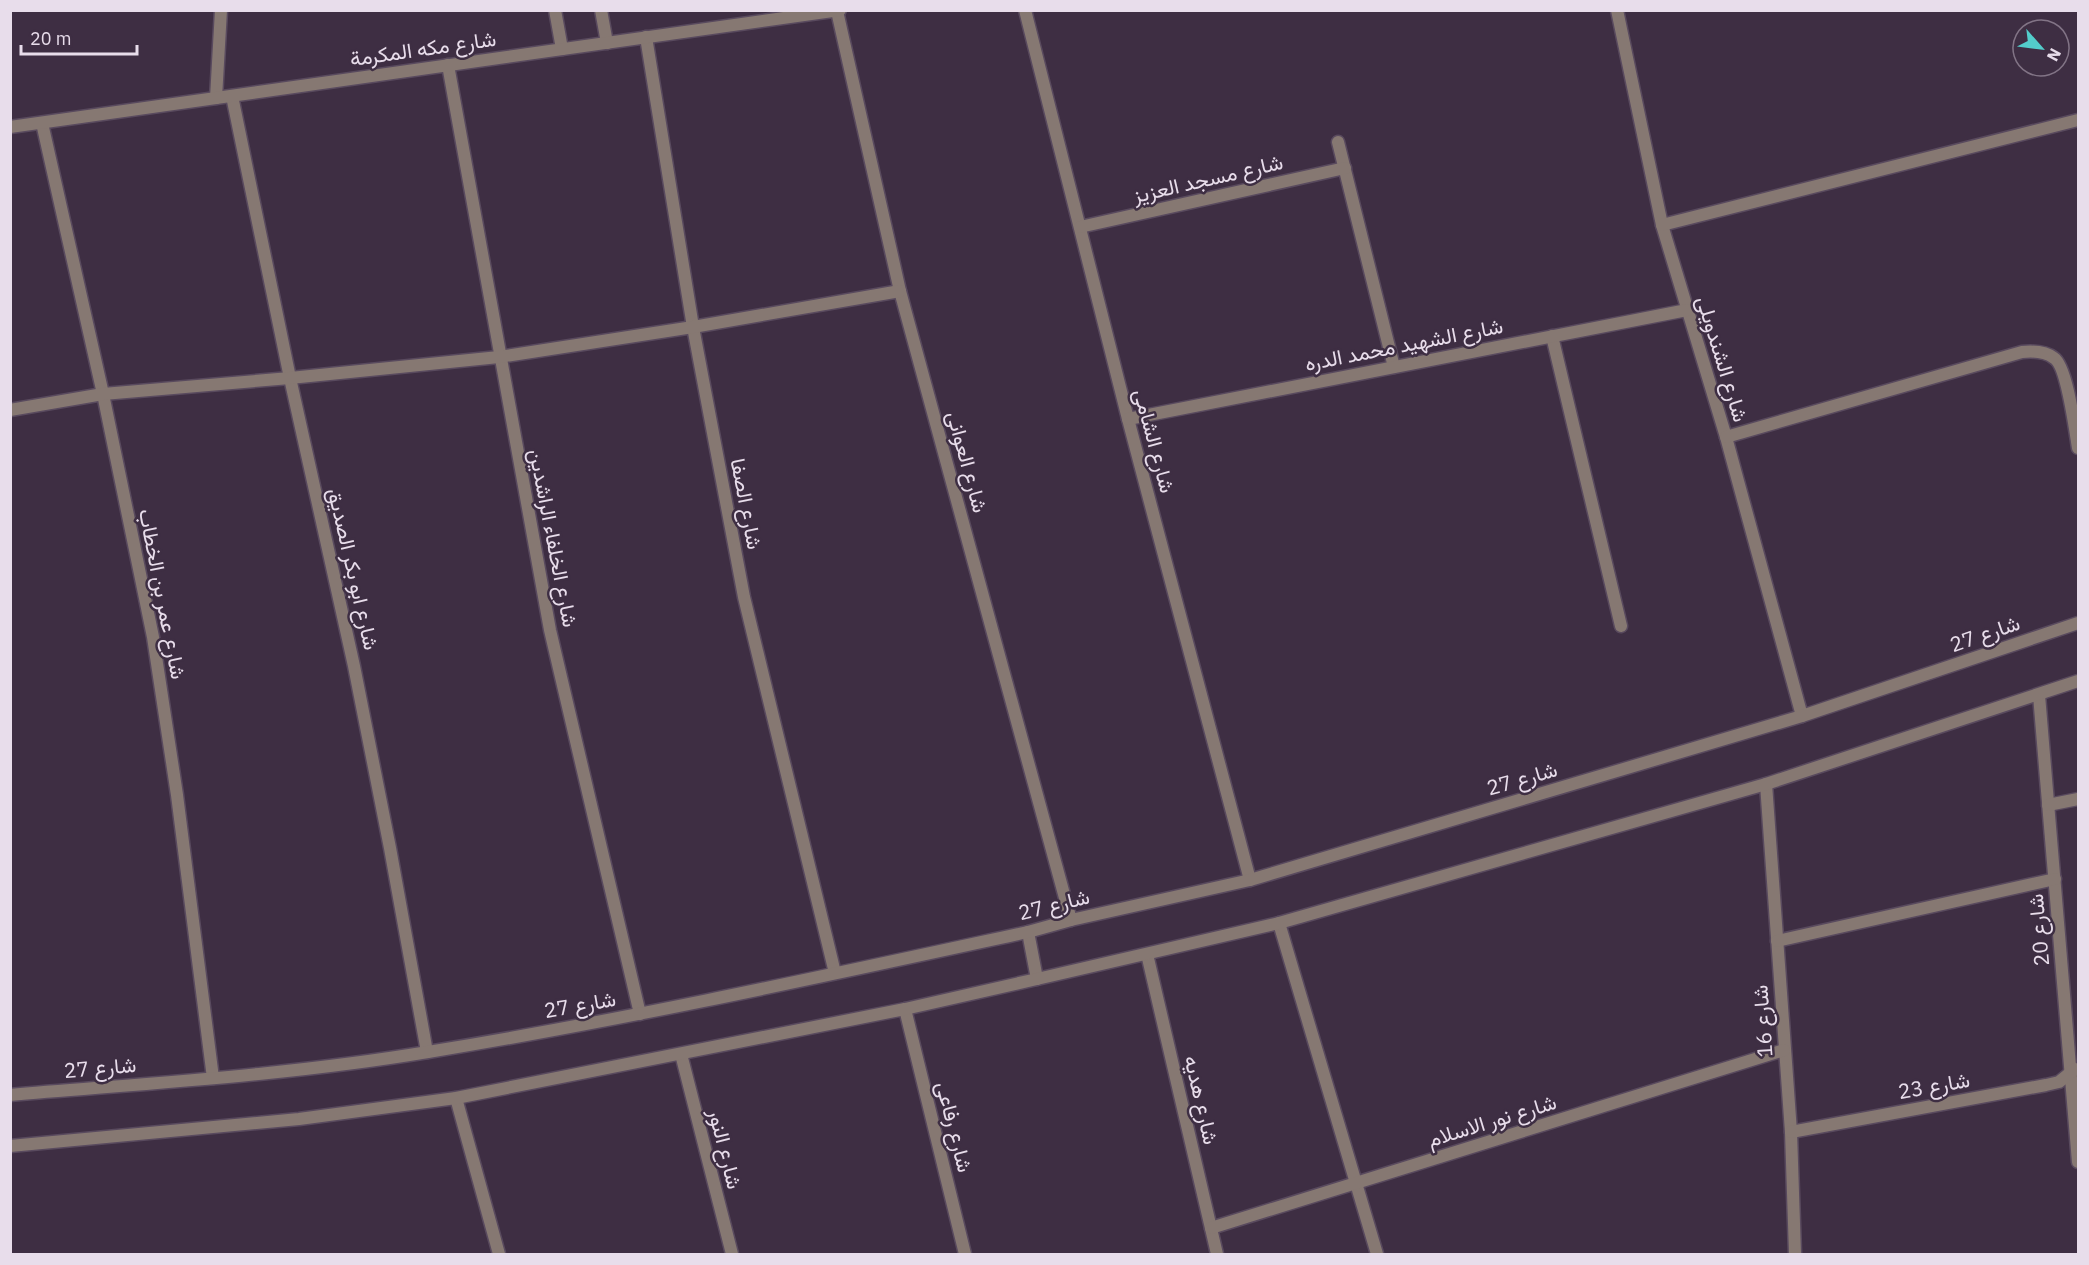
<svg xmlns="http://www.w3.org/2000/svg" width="2089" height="1265" font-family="'IBM Plex Sans',Vazirmatn,sans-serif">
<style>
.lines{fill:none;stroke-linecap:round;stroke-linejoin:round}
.minor-casing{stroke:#594a5e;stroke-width:15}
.minor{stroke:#867872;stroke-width:12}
.labels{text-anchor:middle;stroke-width:5;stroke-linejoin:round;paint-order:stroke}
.street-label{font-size:21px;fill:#e8ddeb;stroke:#3e2e43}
</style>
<rect width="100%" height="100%" fill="#3e2e43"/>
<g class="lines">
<!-- minor casing -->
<g class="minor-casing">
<g id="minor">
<path d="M 555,10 L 562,49"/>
<path d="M 601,10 L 607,43"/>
<path d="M 1025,10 L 1128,419 L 1250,880"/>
<path d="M 1617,10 L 1662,225 L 1726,437 L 1802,716"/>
<path d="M 837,11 L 900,291 L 1071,920"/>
<path d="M 646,37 L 693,327 L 744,597 L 835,973"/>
<path d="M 448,65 L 550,630 L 640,1014"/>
<path d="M 232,96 L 290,378 L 354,666 L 390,848 L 427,1052"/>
<path d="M 216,98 L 221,10"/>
<path d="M 42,123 L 103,394 L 153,637 L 177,795 L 213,1078"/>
<path d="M 10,127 L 840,10"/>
<path d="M 1338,142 L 1394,367"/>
<path d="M 1662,225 L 2078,120"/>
<path d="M 1080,227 L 1345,168"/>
<path d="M 1552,336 L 1621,626"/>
<path d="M 10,410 L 103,394 L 290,378 L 499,357 L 693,327 L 900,291"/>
<path d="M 1128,419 L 1687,310"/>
<path d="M 1726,437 L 2022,352 C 2032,351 2045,351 2054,358 C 2067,366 2075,430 2078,448"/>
<path d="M 2039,695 L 2078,1162"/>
<path d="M 1766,784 L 1791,1132 L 1795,1254"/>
<path d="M 2048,805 L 2078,799"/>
<path d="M 1279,923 L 1377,1254"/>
<path d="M 1028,932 L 1037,979"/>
<path d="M 1777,941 L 2055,879"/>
<path d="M 1147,954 L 1217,1254"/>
<path d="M 905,1009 L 965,1254"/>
<path d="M 681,1054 L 732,1254"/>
<path d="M 10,1095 C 150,1083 290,1075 428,1052 C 630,1019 829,975 1028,932 L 1071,920 L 1250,880 L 1802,716 L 2078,623"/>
<path d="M 456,1098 L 499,1254"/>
<path d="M 1791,1132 L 2046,1085 L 2059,1082 L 2075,1069"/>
<path d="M 10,1146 L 299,1119 L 456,1098 L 905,1009 L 1037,979 L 1279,923 L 1766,784 L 2078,681"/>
<path d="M 1211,1228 L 1784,1050"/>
</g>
</g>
<!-- minor -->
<use href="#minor" class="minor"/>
</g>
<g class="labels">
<!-- street labels -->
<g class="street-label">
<text transform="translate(423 49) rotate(-8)" y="7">شارع مكه المكرمة</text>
<text transform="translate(1208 179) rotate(-13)" y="7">شارع مسجد العزيز</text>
<text transform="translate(1404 345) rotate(-11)" y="7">شارع الشهيد محمد الدره</text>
<text transform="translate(1722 359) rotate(73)" y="7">شارع الشندويلى</text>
<text transform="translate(1154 441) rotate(75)" y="7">شارع الشامى</text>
<text transform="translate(967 462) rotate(75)" y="7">شارع العوانى</text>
<text transform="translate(746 504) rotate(79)" y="7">شارع الصفا</text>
<text transform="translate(553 538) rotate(79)" y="7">شارع الخلفاء الراشدين</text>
<text transform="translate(353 569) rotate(77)" y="7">شارع ابو بكر الصديق</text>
<text transform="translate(162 594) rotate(79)" y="7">شارع عمر بن الخطاب</text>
<text transform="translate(1985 634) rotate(-19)" y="7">شارع 27</text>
<text transform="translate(1522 779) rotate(-16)" y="7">شارع 27</text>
<text transform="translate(1054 905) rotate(-14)" y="7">شارع 27</text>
<text transform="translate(2039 930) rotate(-95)" y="7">شارع 20</text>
<text transform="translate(580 1005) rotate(-10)" y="7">شارع 27</text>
<text transform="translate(1763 1021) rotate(-94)" y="7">شارع 16</text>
<text transform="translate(100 1068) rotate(-5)" y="7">شارع 27</text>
<text transform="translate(1934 1086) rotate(-10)" y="7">شارع 23</text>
<text transform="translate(1201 1100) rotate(77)" y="7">شارع هديه</text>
<text transform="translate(1492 1121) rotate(-17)" y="7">شارع نور الاسلام</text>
<text transform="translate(954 1127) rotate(76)" y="7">شارع رفاعى</text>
<text transform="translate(725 1149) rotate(76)" y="7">شارع النور</text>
</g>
</g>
<!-- border -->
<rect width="2089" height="1265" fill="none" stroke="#e8ddeb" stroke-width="24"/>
<!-- north arrow -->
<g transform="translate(2041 48) rotate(118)"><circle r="28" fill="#3e2e43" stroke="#827486" stroke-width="1.5"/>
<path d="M0-4.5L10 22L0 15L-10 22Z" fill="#53cdcb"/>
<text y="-9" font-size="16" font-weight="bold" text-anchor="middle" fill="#e8ddeb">N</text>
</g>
<!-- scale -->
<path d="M21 45v9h116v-9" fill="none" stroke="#e8ddeb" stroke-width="3"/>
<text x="30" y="45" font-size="18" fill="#e8ddeb" stroke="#3e2e43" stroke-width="4.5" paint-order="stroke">20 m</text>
</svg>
